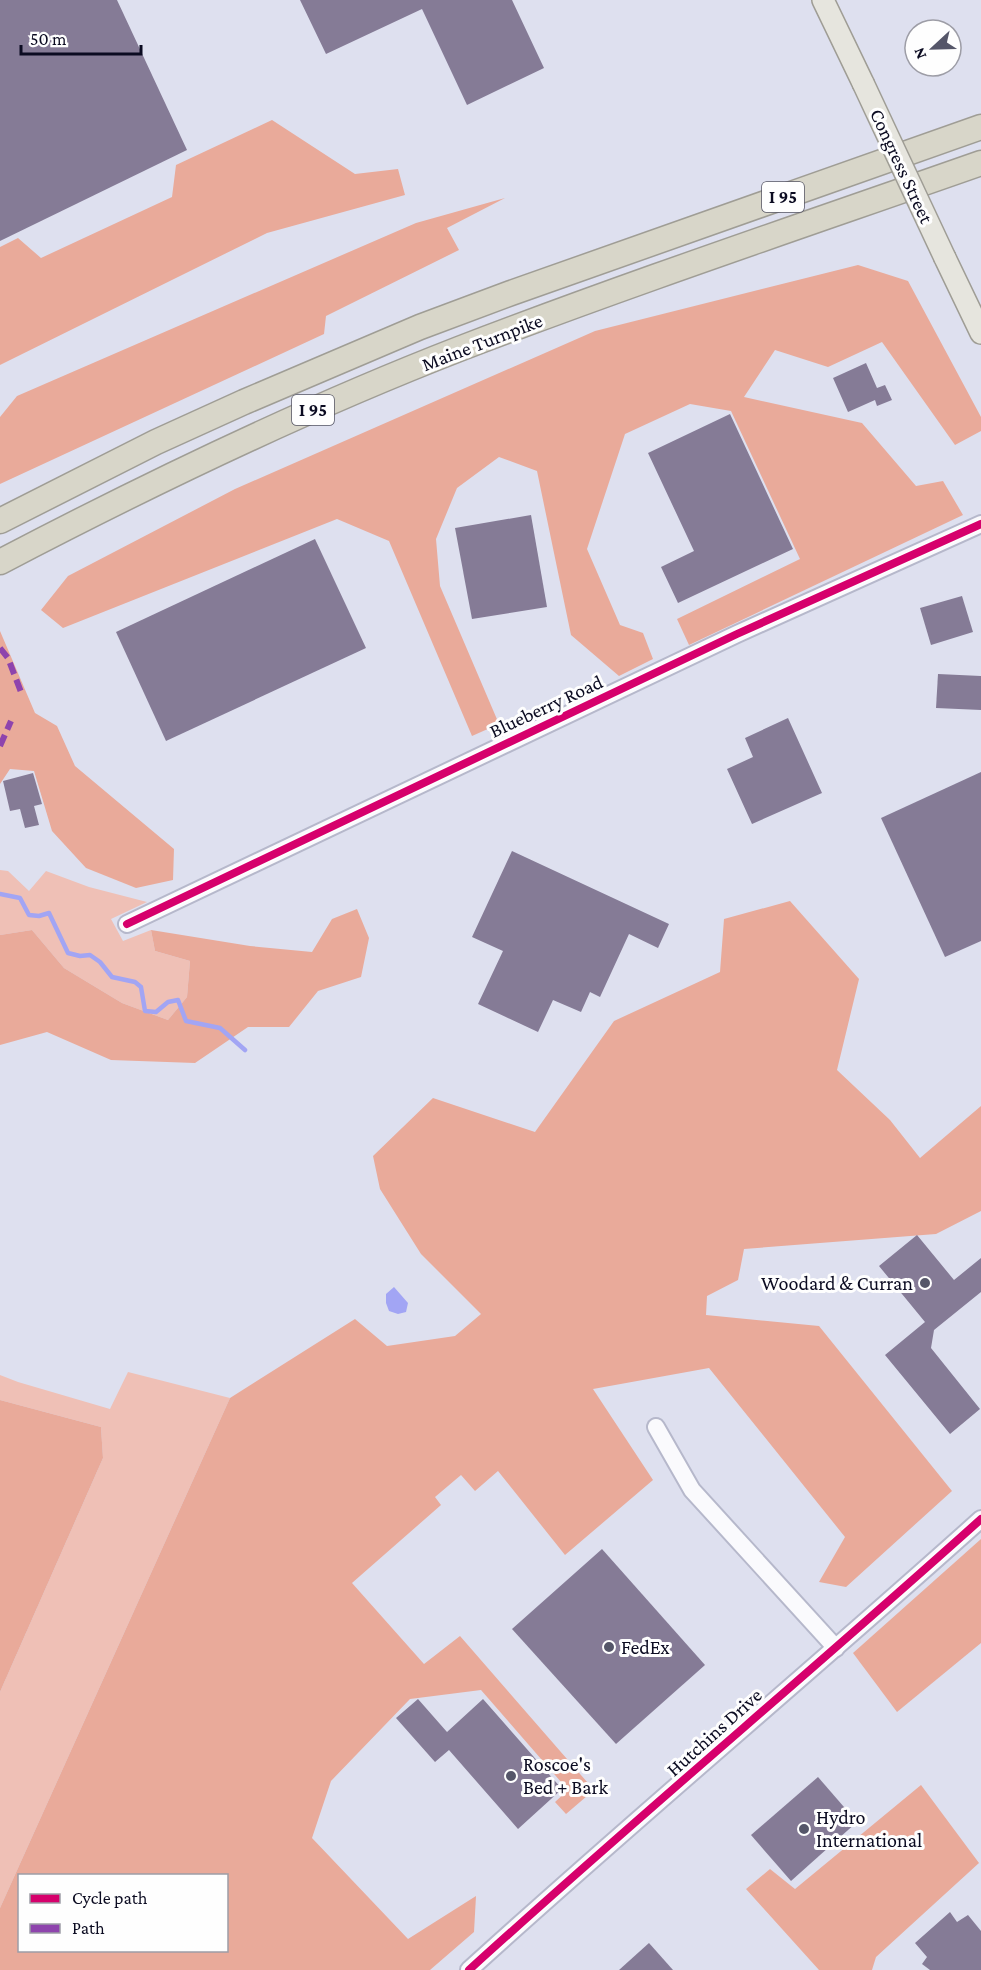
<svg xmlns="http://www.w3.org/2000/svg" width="981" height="1970" font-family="'Crimson Pro',serif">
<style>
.green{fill:#efc0b6}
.forest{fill:#e9aa9a;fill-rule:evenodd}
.water{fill:#a2a5f4}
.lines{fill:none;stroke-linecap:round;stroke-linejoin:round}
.stream{stroke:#a2a5f4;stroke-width:4.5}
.building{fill:#857b96}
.minor-casing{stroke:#b6b8cb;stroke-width:20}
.major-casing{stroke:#9f9d95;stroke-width:24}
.highway-casing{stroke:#9f9d95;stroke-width:27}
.minor{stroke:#fafafd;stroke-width:16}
.major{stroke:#e6e5de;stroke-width:21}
.highway{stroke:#d8d6c9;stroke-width:24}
.major-bridge-casing{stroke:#9f9d95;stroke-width:24;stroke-linecap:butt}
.major-bridge{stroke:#e6e5de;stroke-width:21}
.quiet{stroke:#8e44ad;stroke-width:6;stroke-dasharray:12 6;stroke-linecap:butt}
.cycleway-casing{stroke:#fefefe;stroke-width:11}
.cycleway{stroke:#d6006c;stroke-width:8}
.poi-dot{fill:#555669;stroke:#fefefe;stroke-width:2}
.labels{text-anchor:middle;stroke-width:6;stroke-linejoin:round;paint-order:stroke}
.shield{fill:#fefefe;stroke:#545463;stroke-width:1.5}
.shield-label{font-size:18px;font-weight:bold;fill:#0b0b21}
.street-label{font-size:20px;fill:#0b0b21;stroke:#fefefe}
.poi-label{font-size:20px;fill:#0b0b21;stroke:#fefefe;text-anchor:start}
</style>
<rect width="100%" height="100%" fill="#dee0ef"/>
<!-- green -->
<g class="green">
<path d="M 0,870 L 8,871 L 29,891 L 46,871 L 89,887 L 147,902 L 111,919 L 123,941 L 151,930 L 155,951 L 190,961 L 187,997 L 168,1020 L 122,1003 L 64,968 L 32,930 L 0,935 Z"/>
<path d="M 128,1372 L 230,1398 L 0,1908 L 0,1692 L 103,1458 L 101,1427 L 0,1400 L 0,1375 L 18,1382 L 110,1409 Z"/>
</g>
<!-- forest -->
<g class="forest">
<path d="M 272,120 L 355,174 L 398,169 L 405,195 L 267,233 L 0,365 L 0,247 L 18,238 L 41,258 L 172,197 L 176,165 Z"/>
<path d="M 505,198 L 447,228 L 459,250 L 326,316 L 324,334 L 0,484 L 0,417 L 17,396 L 416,223 Z"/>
<path d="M 858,265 L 908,281 L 981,417 L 981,431 L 955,445 L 882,342 L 828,367 L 775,350 L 744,397 L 862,423 L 916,486 L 943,481 L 963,515 L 689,645 L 677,619 L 800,559 L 731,411 L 690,404 L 625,434 L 587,549 L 620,625 L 643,633 L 653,659 L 619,676 L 571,635 L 537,471 L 499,457 L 457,488 L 436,539 L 440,586 L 499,724 L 472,736 L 389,541 L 337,519 L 63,628 L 41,610 L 68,576 L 235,489 L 595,331 Z"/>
<path d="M 0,631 L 35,713 L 57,726 L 75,766 L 174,849 L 173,880 L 136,888 L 86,868 L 52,831 L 34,771 L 10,769 L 0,784 Z"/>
<path d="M 790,901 L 859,979 L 837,1070 L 890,1120 L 920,1158 L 981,1106 L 981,1211 L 936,1234 L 744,1249 L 738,1280 L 707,1296 L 706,1315 L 819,1326 L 952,1491 L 846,1587 L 819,1582 L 845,1537 L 709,1368 L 593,1389 L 653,1480 L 565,1555 L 498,1471 L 475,1491 L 461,1475 L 435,1497 L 441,1505 L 352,1583 L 424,1664 L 460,1636 L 594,1790 L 566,1814 L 555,1802 L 568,1790 L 481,1690 L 410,1699 L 331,1781 L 312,1838 L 408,1939 L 476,1896 L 474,1932 L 430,1970 L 0,1970 L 0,1908 L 230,1398 L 355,1319 L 387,1346 L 455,1336 L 481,1314 L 421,1254 L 380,1189 L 373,1156 L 433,1098 L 535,1132 L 614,1021 L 720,972 L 724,919 ZM 20,1876 L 226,1876 L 226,1950 L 20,1950 Z"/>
<path d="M 357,909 L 369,938 L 361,977 L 318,991 L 289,1027 L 248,1027 L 195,1063 L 111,1060 L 47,1032 L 0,1045 L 0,935 L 32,930 L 64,968 L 122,1003 L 168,1020 L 187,997 L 190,961 L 155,951 L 151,930 L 250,946 L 312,952 L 332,919 Z"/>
<path d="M 0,1400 L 101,1427 L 103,1458 L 0,1692 Z"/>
<path d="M 981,1539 L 981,1643 L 897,1712 L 853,1653 Z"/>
<path d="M 921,1785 L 979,1863 L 876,1957 L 872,1970 L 819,1970 L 746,1889 L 770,1869 L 795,1889 Z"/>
</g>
<!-- water -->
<path class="water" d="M 394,1287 L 408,1303 L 406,1312 L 398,1314 L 389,1311 L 386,1303 L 386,1294 Z"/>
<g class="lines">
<!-- stream -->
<path class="stream" d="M 0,894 L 20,898 L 29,915 L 39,916 L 49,913 L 68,953 L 80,956 L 90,955 L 100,962 L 112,977 L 135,982 L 141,987 L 145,1011 L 156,1012 L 168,1002 L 178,1000 L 186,1021 L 220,1028 L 245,1050"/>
</g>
<!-- building -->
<g class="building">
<path d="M 0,0 L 117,0 L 187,150 L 0,241 Z"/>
<path d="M 300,0 L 512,0 L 544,68 L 467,105 L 422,9 L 326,54 Z"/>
<path d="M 866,363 L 877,388 L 885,385 L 892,400 L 877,406 L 875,400 L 848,412 L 833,378 Z"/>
<path d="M 730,414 L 793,549 L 678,603 L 661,567 L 694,551 L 648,453 Z"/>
<path d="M 531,515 L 547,607 L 472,619 L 455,528 Z"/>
<path d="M 315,539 L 366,648 L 166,741 L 116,632 Z"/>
<path d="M 962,596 L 973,632 L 931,645 L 920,608 Z"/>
<path d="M 938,674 L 981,676 L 981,710 L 936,708 Z"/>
<path d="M 788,718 L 822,793 L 752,824 L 727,769 L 753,757 L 745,738 Z"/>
<path d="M 981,772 L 981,941 L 945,957 L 881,818 Z"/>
<path d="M 33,773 L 42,804 L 34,806 L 39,825 L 25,828 L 20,809 L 10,811 L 3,781 Z"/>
<path d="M 512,851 L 669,924 L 658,948 L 629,934 L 600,997 L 590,992 L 581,1012 L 553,1000 L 538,1032 L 478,1004 L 503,951 L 472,937 Z"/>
<path d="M 917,1235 L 954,1280 L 981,1258 L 981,1292 L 934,1330 L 931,1348 L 980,1409 L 950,1434 L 885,1355 L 925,1322 L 879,1266 Z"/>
<path d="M 602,1549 L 705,1665 L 616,1744 L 512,1629 Z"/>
<path d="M 418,1699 L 447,1732 L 483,1699 L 562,1789 L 518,1829 L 449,1750 L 435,1762 L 396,1718 Z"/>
<path d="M 818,1777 L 857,1822 L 791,1881 L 751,1835 Z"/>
<path d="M 950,1912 L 957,1922 L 968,1915 L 981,1931 L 981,1970 L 930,1970 L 922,1964 L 927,1957 L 915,1943 Z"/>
<path d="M 649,1943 L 673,1970 L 619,1970 Z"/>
</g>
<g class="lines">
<!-- minor casing -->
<g class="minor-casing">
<g id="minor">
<path d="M 127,924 L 737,634 L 981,524"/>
<path d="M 656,1427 L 692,1490 L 836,1648"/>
<path d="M 469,1970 C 637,1817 812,1671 981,1519"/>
</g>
</g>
<!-- major casing -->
<g class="major-casing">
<g id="major">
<path d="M 823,0 L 863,83"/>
<path d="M 945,258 L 981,333"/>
</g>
</g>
<!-- highway casing -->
<g class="highway-casing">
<g id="highway">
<path d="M 0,521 L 156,442 L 244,402 L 420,327 L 511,293 L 981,127"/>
<path d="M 0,562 C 149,484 302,410 459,349 C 631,283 807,224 981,163"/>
</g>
</g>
<!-- minor -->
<use href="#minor" class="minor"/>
<!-- major -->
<use href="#major" class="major"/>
<!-- highway -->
<use href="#highway" class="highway"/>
<!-- major-bridge casing -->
<g class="major-bridge-casing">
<path id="major-bridge" d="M 863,83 L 945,258"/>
</g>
<!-- major-bridge -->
<use href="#major-bridge" class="major-bridge"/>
<!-- quiet -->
<g class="quiet">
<path d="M 0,648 L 8,658 L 21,692"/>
<path d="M 0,746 L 11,721"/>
</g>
<!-- cycleway casing -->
<g class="cycleway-casing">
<g id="cycleway">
<path d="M 127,924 L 737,634 L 981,524"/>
<path d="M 469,1970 C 637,1817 812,1671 981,1519"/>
</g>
</g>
<!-- cycleway -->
<use href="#cycleway" class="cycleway"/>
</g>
<!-- markers -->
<g class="poi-dot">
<circle cx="925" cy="1283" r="6"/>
<circle cx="609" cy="1647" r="6"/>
<circle cx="511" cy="1776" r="6"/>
<circle cx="804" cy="1829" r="6"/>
</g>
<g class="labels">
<!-- shield labels -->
<g class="shield">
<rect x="762" y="182" width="42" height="30" rx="4.5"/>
<rect x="292" y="395" width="42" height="30" rx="4.5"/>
</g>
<g class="shield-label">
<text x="783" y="203">I 95</text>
<text x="313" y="416">I 95</text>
</g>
<!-- street labels -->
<g class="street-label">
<text transform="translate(902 166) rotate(65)" y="7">Congress Street</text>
<text transform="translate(482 342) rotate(-21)" y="7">Maine Turnpike</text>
<text transform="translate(546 706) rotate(-25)" y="7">Blueberry Road</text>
<text transform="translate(714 1732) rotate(-42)" y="7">Hutchins Drive</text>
</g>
<!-- poi labels -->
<g class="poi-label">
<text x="913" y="1290" text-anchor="end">Woodard &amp; Curran</text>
<text x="621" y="1654">FedEx</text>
<text x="523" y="1771">Roscoe's<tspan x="523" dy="23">Bed + Bark</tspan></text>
<text x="816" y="1824">Hydro<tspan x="816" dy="23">International</tspan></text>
</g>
</g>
<!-- legend -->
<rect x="18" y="1874" width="210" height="78" fill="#fefefe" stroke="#9d9da6" stroke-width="1.5"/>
<rect x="30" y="1894" width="30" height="9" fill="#d6006c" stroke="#9d9da6" stroke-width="1.5"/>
<text x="72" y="1904" font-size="18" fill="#0b0b21">Cycle path</text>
<rect x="30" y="1924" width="30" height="9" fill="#8e44ad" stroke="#9d9da6" stroke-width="1.5"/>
<text x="72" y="1934" font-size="18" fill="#0b0b21">Path</text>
<!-- north arrow -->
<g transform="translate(933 48) rotate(248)"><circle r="28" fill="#fefefe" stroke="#9d9da6" stroke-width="1.5"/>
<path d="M0-4.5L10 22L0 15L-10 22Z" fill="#555669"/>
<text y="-9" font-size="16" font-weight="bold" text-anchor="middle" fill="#0b0b21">N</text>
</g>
<!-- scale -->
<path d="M21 45v9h120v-9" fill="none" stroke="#0b0b21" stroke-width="3"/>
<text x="30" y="45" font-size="18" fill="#0b0b21" stroke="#fefefe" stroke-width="4.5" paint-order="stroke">50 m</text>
</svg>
